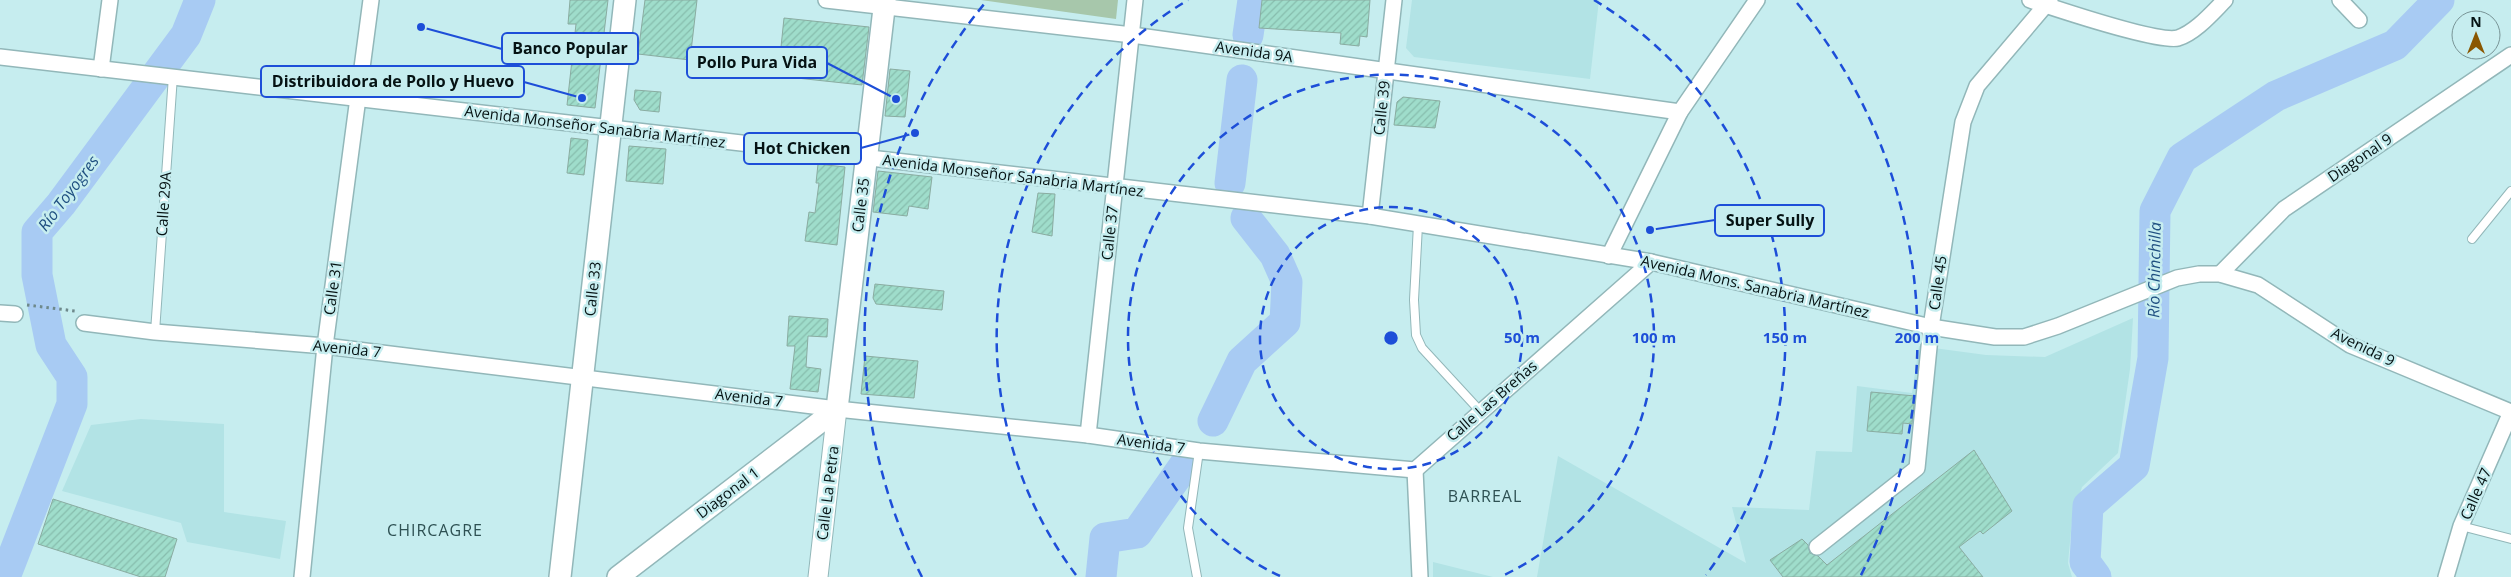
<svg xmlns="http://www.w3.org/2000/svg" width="2511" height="577" font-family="'Open Sans',sans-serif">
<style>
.built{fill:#b2e3e5}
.garden{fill:#a7c7ab}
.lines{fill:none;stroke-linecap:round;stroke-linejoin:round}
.river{stroke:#a8cbf3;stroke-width:31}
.building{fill:url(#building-hatch);stroke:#8aaca1}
.service-casing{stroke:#92b7b9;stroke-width:10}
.minor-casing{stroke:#92b7b9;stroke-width:18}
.tertiary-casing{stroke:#92b7b9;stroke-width:21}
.secondary-casing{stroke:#92b7b9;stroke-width:24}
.path{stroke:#6e898b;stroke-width:3;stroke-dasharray:2.5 4;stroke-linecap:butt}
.service{stroke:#fff;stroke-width:8}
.minor{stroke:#fff;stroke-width:15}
.tertiary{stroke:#fff;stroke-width:19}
.secondary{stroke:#fff;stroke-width:21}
.ring{fill:none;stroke:#1d4ed8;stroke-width:2.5;stroke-dasharray:9 6}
.labels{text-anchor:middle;stroke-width:5;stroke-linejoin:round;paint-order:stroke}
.street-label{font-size:15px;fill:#051213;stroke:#c6edef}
.water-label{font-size:16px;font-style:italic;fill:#1f4f80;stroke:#c6edef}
.neighbourhood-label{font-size:16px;letter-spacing:1px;fill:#2e5153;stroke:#c6edef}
.centre{fill:#1d4ed8;stroke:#c6edef;stroke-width:2.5}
.ring-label{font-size:15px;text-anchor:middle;font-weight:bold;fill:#1d4ed8;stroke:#c6edef;stroke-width:5;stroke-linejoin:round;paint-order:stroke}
.leader{fill:none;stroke:#1d4ed8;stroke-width:2}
.callout-dot{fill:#1d4ed8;stroke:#c6edef;stroke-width:2}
.callout{fill:#c6edef;stroke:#1d4ed8;stroke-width:2}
.callout-label{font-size:16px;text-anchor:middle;font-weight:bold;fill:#051213}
</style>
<defs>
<pattern id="building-hatch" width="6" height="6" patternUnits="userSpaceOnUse" patternTransform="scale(1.25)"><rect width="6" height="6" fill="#9fddcb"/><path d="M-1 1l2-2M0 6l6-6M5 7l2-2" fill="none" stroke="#87bdad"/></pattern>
</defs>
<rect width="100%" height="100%" fill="#c6edef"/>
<!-- built -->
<g class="built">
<path d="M 1412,0 L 1599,0 L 1590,79 L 1414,57 L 1406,48 Z"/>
<path d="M 2133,318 L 2130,369 L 2118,453 L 2082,487 L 2072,521 L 2068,563 L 2072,577 L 1537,577 L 1558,456 L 1746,563 L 1732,507 L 1809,510 L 1816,451 L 1852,452 L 1857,386 L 1912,393 L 1919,346 L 1986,355 L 2045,357 Z"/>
<path d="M 141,419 L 224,424 L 224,512 L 286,521 L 280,559 L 187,542 L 181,523 L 62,491 L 91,425 Z"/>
<path d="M 1433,562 L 1493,577 L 1433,577 Z"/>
</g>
<!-- garden -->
<path class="garden" d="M 981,0 L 1118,0 L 1116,19 Z"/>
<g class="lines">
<!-- river -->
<g class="river">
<path d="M 1248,35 L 1253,0"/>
<path d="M 1230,183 L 1242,80"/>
<path d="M 1213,421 L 1242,361 L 1285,322 L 1287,282 L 1275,255 L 1246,218"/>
<path d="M 5,577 L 72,404 L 72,377 L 51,345 L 37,275 L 37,232 L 61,204 L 186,35 L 200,0"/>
<path d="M 1101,577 L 1105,538 L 1137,533 L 1186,463"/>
<path d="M 2096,577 L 2085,562 L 2088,506 L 2134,466 L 2153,358 L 2155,211 L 2182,158 L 2276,96 L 2395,45 L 2439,0"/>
</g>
</g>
<!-- building -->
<g class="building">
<path d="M 570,0 L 608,0 L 595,108 L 567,105 L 576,24 L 568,24 Z"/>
<path d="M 645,0 L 697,0 L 690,60 L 638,54 Z"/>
<path d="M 1262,0 L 1370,0 L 1367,37 L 1360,36 L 1359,46 L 1340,44 L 1341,33 L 1259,28 Z"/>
<path d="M 784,18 L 869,27 L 862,85 L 778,76 Z"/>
<path d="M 890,69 L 910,71 L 905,117 L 885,116 Z"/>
<path d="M 635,90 L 661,92 L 659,112 L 640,110 L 634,100 Z"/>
<path d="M 1403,97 L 1440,101 L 1435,128 L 1394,125 L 1397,102 Z"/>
<path d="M 571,138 L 588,140 L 584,175 L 567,173 Z"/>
<path d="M 629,146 L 666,149 L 663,184 L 626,181 Z"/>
<path d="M 818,164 L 845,167 L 837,245 L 805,241 L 809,212 L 815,213 L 819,183 L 816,183 Z"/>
<path d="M 878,171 L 932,177 L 928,209 L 909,206 L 907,216 L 873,212 Z"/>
<path d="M 1038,193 L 1055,194 L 1052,236 L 1032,232 Z"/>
<path d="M 875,284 L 944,291 L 942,310 L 876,304 L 873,298 Z"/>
<path d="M 789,316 L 828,319 L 827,337 L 808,336 L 806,367 L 821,369 L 818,392 L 790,389 L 795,346 L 787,346 Z"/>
<path d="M 865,356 L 918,361 L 914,398 L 861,394 Z"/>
<path d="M 1871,392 L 1915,396 L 1912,424 L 1903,423 L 1902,434 L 1867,431 Z"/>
<path d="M 1974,450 L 2012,511 L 1983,534 L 1980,531 L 1959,547 L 1983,577 L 1783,577 L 1770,560 L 1802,539 L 1808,545 L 1810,553 L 1818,556 L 1827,565 Z"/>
<path d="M 53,499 L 177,539 L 165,577 L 141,577 L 38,544 Z"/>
</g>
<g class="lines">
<!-- service casing -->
<g class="service-casing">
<g id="service">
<path d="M 1418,225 L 1414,300 L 1416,335 L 1422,348 L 1481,412"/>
<path d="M 2472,239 L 2511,191"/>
<path d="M 155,332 L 173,76"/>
<path d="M 2461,526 L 2511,539"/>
<path d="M 1197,577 L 1188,528 L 1199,451"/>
</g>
</g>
<!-- minor casing -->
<g class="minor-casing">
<g id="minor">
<path d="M 826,0 L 1132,35 L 1680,112"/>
<path d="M 2030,0 C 2054,8 2158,43 2178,38 C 2196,32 2212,13 2225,0"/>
<path d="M 2340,0 L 2359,20"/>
<path d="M 0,57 L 1370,216 L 1651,262 L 1931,327 L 1995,337 L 2024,337 L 2058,326 L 2177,278 L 2199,274 L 2220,274 L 2258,285 L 2350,345 L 2511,412"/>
<path d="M 101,69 L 110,0"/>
<path d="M 1370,216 L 1394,0"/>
<path d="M 1609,256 L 1680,112 L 1757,0"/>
<path d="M 2220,274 L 2284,209 L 2511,55"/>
<path d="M 0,313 L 15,314"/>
<path d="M 84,323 L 155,332 L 325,346 L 837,409 L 1088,435 L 1199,451 L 1415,470"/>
<path d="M 1088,435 L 1135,0"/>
<path d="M 1415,470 L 1651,262"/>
<path d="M 1415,470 L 1420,577"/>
<path d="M 1817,547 L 1917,468 L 1931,327 L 1963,122 L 1977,86 L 2050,0"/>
<path d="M 302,577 L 325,346 L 371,0"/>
<path d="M 2446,577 L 2461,526 L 2511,412"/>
</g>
</g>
<!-- tertiary casing -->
<g class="tertiary-casing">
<path id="tertiary" d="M 818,577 L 837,409"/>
</g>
<!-- secondary casing -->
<g class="secondary-casing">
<g id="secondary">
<path d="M 560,577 L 625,0"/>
<path d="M 618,577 L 837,409 L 885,0"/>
</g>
</g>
<!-- path -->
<path class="path" d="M 27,305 L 75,311"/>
<!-- service -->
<use href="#service" class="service"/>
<!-- minor -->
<use href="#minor" class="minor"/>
<!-- tertiary -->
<use href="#tertiary" class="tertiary"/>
<!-- secondary -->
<use href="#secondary" class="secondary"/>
</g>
<!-- distance rings -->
<g class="ring">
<circle cx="1391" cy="338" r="131"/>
<path d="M1280 576A263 263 0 1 1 1502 576"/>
<path d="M1076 575A394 394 0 0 1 1188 0M1594 0A394 394 0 0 1 1706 575"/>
<path d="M922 577A526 526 0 0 1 985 3M1797 3A526 526 0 0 1 1860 577"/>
</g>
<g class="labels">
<!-- street labels -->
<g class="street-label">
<text transform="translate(1254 52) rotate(8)" y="5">Avenida 9A</text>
<text transform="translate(1382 108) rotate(-84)" y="5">Calle 39</text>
<text transform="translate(595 127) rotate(7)" y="5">Avenida Monseñor Sanabria Martínez</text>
<text transform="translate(2360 158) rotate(-34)" y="5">Diagonal 9</text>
<text transform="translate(1013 176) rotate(7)" y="5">Avenida Monseñor Sanabria Martínez</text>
<text transform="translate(164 204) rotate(-86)" y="5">Calle 29A</text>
<text transform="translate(861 205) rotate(-83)" y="5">Calle 35</text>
<text transform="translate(1110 233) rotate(-84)" y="5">Calle 37</text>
<text transform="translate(1938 283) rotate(-82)" y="5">Calle 45</text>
<text transform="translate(1755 287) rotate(13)" y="5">Avenida Mons. Sanabria Martínez</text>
<text transform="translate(333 288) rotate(-82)" y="5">Calle 31</text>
<text transform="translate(593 289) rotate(-84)" y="5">Calle 33</text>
<text transform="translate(2363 347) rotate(26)" y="5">Avenida 9</text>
<text transform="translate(347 349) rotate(6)" y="5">Avenida 7</text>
<text transform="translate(749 398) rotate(7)" y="5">Avenida 7</text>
<text transform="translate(1492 401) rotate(-41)" y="5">Calle Las Breñas</text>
<text transform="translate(1151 444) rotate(8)" y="5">Avenida 7</text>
<text transform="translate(728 493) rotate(-37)" y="5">Diagonal 1</text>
<text transform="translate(828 493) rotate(-83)" y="5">Calle La Petra</text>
<text transform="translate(2476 494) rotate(-66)" y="5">Calle 47</text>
</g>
<!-- water labels -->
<g class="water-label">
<text transform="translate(68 193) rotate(-53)" y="6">Río Toyogres</text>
<text transform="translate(2154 270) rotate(-89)" y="6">Río Chinchilla</text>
</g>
<!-- neighbourhood labels -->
<g class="neighbourhood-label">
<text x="1485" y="502">BARREAL</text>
<text x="435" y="536">CHIRCAGRE</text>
</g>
</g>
<circle cx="1391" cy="338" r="8" class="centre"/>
<g class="ring-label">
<text x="1522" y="343">50 m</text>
<text x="1654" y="343">100 m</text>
<text x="1785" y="343">150 m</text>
<text x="1917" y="343">200 m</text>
</g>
<!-- callouts -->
<path class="leader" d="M421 27L502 49M896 99L827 63M582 98L524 82M915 133L861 148M1650 230L1715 220"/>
<g class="callout-dot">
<circle cx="421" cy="27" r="5"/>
<circle cx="896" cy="99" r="5"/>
<circle cx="582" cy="98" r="5"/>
<circle cx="915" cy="133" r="5"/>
<circle cx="1650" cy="230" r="5"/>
</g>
<g class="callout">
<rect x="502" y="33" width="136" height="31" rx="5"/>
<rect x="687" y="47" width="140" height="31" rx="5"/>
<rect x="261" y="66" width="263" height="31" rx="5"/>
<rect x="744" y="133" width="117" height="31" rx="5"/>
<rect x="1715" y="205" width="109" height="31" rx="5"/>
</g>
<g class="callout-label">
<text x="570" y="54">Banco Popular</text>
<text x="757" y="68">Pollo Pura Vida</text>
<text x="393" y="87">Distribuidora de Pollo y Huevo</text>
<text x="802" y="154">Hot Chicken</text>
<text x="1770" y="226">Super Sully</text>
</g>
<!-- north arrow -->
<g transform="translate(2476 35)"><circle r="24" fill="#c6edef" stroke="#799597"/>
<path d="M0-4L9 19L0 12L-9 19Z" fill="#8a5702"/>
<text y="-8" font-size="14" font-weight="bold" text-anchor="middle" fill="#051213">N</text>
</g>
</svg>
